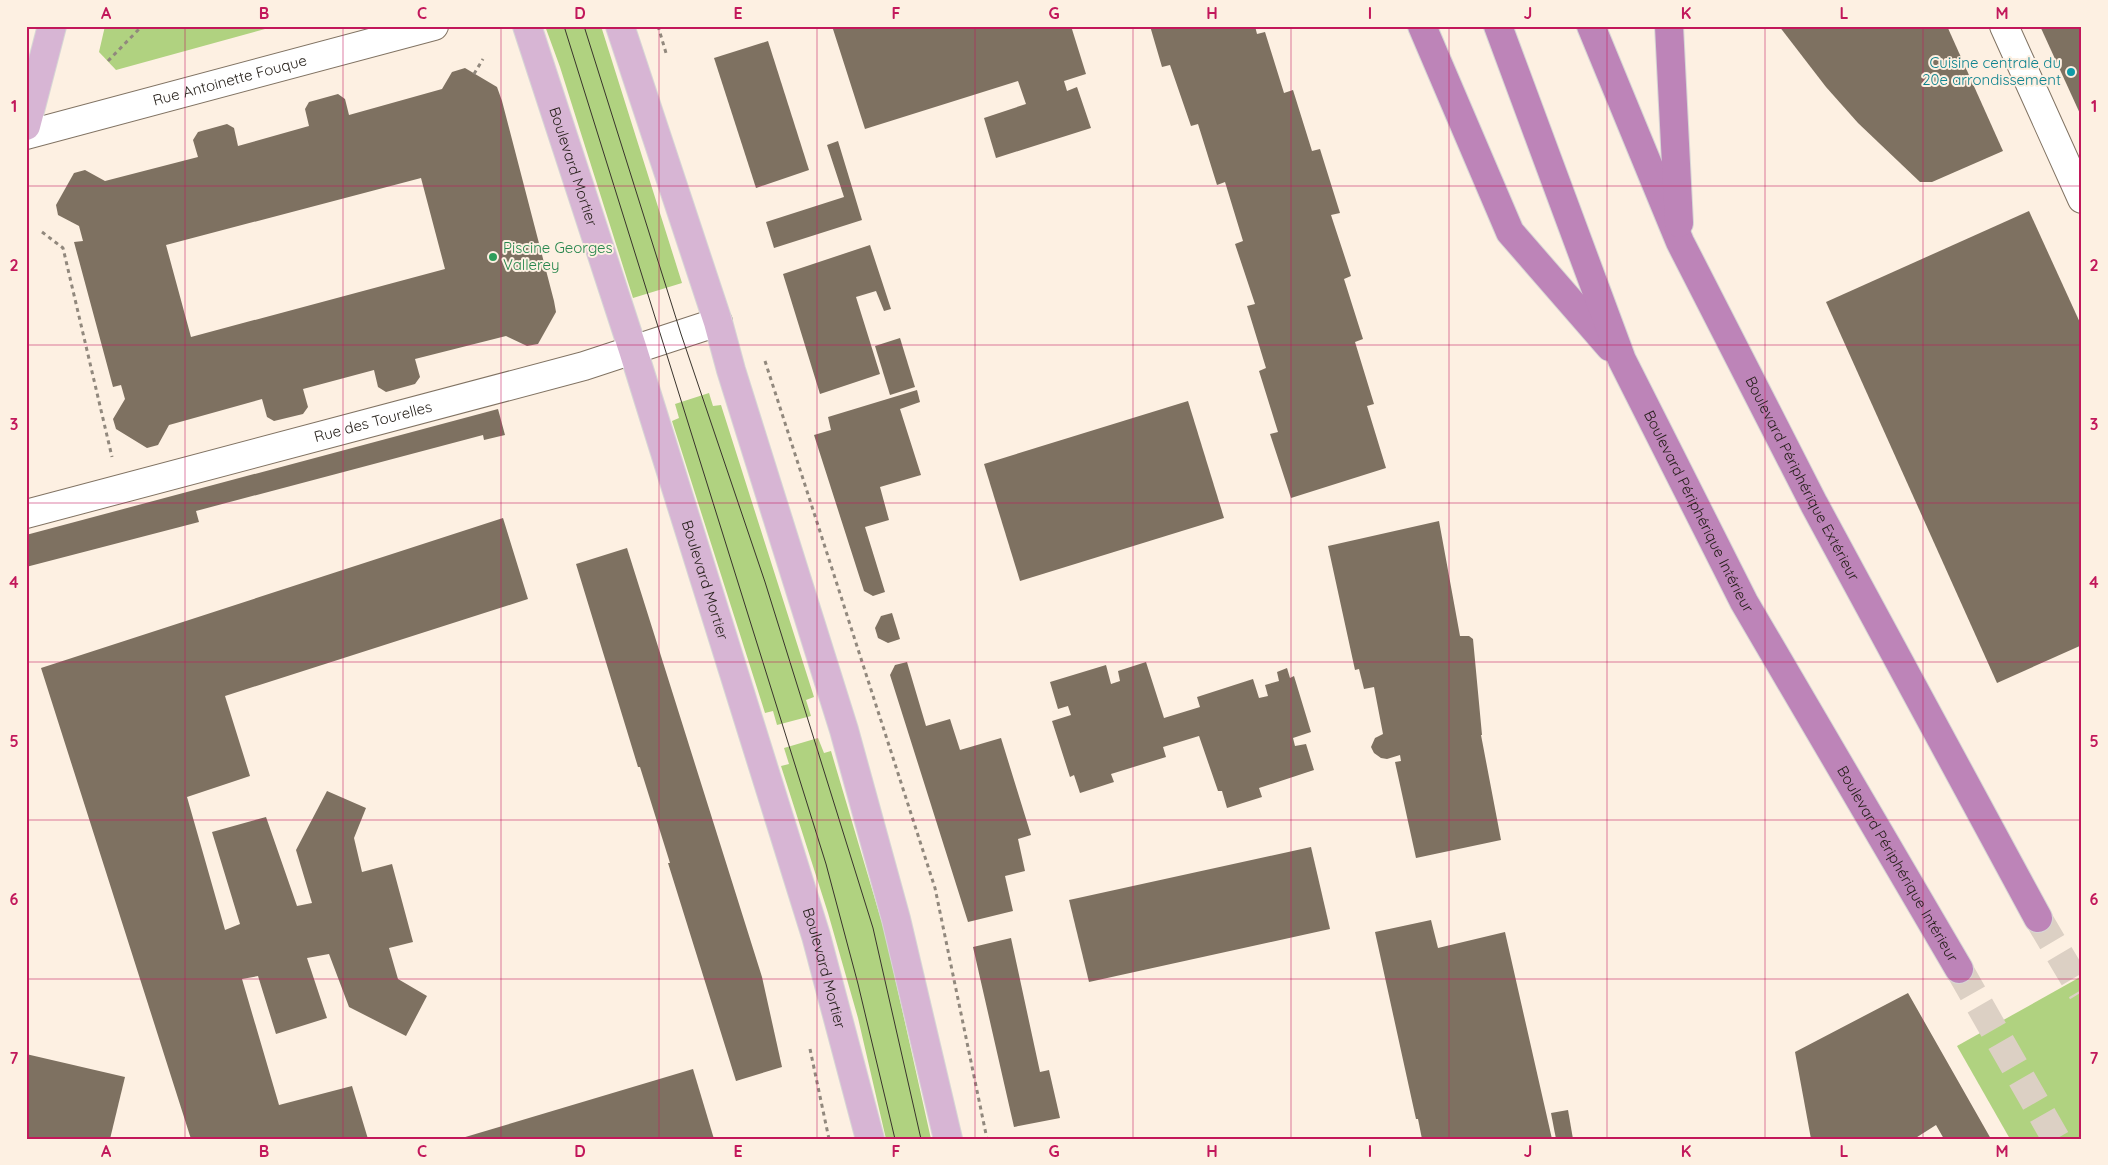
<svg xmlns="http://www.w3.org/2000/svg" width="2108" height="1165" font-family="Quicksand,sans-serif">
<style>
.green{fill:#b0d280}
.building{fill:#7e7161;fill-rule:evenodd}
.lines{fill:none;stroke-linecap:round;stroke-linejoin:round}
.highway-tunnel{stroke:#dcd0c4;stroke-width:28;stroke-dasharray:28 14;stroke-linecap:butt}
.minor-casing{stroke:#817363;stroke-width:30}
.major-casing{stroke:#d7d6d5;stroke-width:30}
.highway-casing{stroke:#d7d6d5;stroke-width:30}
.path{stroke:#91887d;stroke-width:3;stroke-dasharray:4 4;stroke-linecap:butt}
.minor{stroke:#fff;stroke-width:28}
.major{stroke:#d7b5d4;stroke-width:28}
.highway{stroke:#bd84b8;stroke-width:28}
.tram{stroke:#39332c;stroke-width:1}
.grid{fill:none;stroke:#c2185b;stroke-width:1;stroke-opacity:0.55}
.culture-dot{fill:#0f9aa8;stroke:#fdf0e2;stroke-width:2}
.leisure-dot{fill:#2e9e5b;stroke:#fdf0e2;stroke-width:2}
.labels{text-anchor:middle;stroke-width:4;stroke-linejoin:round;paint-order:stroke}
.culture-label{font-size:15px;fill:#0d838f;stroke:#fdf0e2;text-anchor:end}
.street-label{font-size:15px;fill:#231d17;stroke:#fdf0e2}
.leisure-label{font-size:15px;fill:#27864d;stroke:#fdf0e2;text-anchor:start}
.neatline{fill:none;stroke:#c2185b;stroke-width:2}
.grid-label{font-size:16px;text-anchor:middle;font-weight:bold;fill:#c2185b}
</style>
<rect width="100%" height="100%" fill="#fdf0e2"/>
<!-- green -->
<g class="green">
<path d="M 105,26 L 276,26 L 116,70 L 99,52 Z"/>
<path d="M 545,26 L 601,26 L 682,283 L 633,298 L 560,67 Z"/>
<path d="M 709,393 L 713,406 L 721,405 L 814,697 L 806,700 L 811,716 L 777,725 L 773,711 L 765,713 L 672,421 L 679,418 L 675,404 Z"/>
<path d="M 818,738 L 824,753 L 831,751 L 885,933 L 931,1139 L 886,1139 L 858,1018 L 828,913 L 781,766 L 789,764 L 784,748 Z"/>
<path d="M 2082,976 L 2082,1139 L 2010,1139 L 1957,1046 Z"/>
</g>
<!-- building -->
<g class="building">
<path d="M 832,26 L 1071,26 L 1086,74 L 1064,81 L 1067,91 L 1077,87 L 1091,128 L 996,158 L 984,118 L 1026,104 L 1018,81 L 865,129 Z"/>
<path d="M 1150,26 L 1255,26 L 1257,34 L 1265,32 L 1284,93 L 1293,90 L 1312,151 L 1320,149 L 1340,213 L 1331,215 L 1351,276 L 1344,279 L 1363,339 L 1355,342 L 1374,404 L 1367,406 L 1386,468 L 1291,498 L 1270,434 L 1278,432 L 1259,371 L 1266,368 L 1247,306 L 1255,304 L 1235,244 L 1243,241 L 1225,182 L 1217,185 L 1198,124 L 1191,126 L 1170,65 L 1162,67 Z"/>
<path d="M 1779,26 L 1947,26 L 2003,151 L 1932,182 L 1920,182 L 1858,123 L 1826,87 Z"/>
<path d="M 2040,26 L 2081,26 L 2082,118 Z"/>
<path d="M 768,41 L 809,170 L 756,188 L 714,58 Z"/>
<path d="M 465,68 L 497,87 L 502,101 L 554,301 L 556,312 L 538,344 L 527,346 L 506,336 L 415,359 L 420,377 L 415,384 L 386,392 L 378,387 L 374,370 L 303,389 L 308,407 L 303,414 L 274,421 L 267,417 L 262,399 L 169,425 L 158,445 L 147,448 L 116,429 L 113,419 L 125,399 L 121,385 L 113,387 L 74,242 L 83,241 L 79,226 L 58,215 L 56,205 L 74,173 L 85,170 L 105,181 L 198,157 L 193,140 L 198,132 L 227,124 L 234,128 L 238,146 L 309,126 L 305,109 L 309,102 L 338,94 L 345,99 L 349,115 L 442,89 L 452,72 ZM 421,178 L 445,269 L 191,337 L 166,245 Z"/>
<path d="M 838,141 L 862,220 L 774,248 L 766,222 L 844,197 L 827,145 Z"/>
<path d="M 2029,211 L 2082,327 L 2082,645 L 1997,683 L 1826,302 Z"/>
<path d="M 870,245 L 891,309 L 884,311 L 876,291 L 856,297 L 880,374 L 820,394 L 783,274 Z"/>
<path d="M 900,338 L 915,387 L 890,395 L 875,346 Z"/>
<path d="M 917,390 L 920,402 L 900,409 L 921,475 L 880,487 L 889,520 L 865,527 L 885,592 L 873,596 L 864,591 L 814,435 L 831,430 L 828,417 Z"/>
<path d="M 1188,401 L 1224,518 L 1020,581 L 984,464 Z"/>
<path d="M 498,409 L 505,435 L 484,440 L 483,435 L 196,511 L 199,522 L 26,567 L 26,535 Z"/>
<path d="M 503,518 L 528,599 L 225,696 L 250,776 L 187,797 L 225,930 L 240,924 L 212,832 L 266,817 L 297,906 L 312,903 L 296,850 L 327,791 L 366,808 L 354,838 L 362,872 L 392,864 L 413,942 L 389,948 L 398,979 L 427,996 L 406,1036 L 349,1007 L 329,954 L 307,958 L 327,1018 L 276,1034 L 258,976 L 242,979 L 279,1105 L 352,1086 L 368,1139 L 191,1139 L 41,668 Z"/>
<path d="M 1439,521 L 1460,636 L 1469,636 L 1473,639 L 1482,735 L 1481,735 L 1501,840 L 1416,858 L 1395,762 L 1401,761 L 1400,755 L 1387,759 L 1381,758 L 1374,753 L 1371,747 L 1375,738 L 1383,734 L 1374,687 L 1364,689 L 1359,669 L 1355,670 L 1328,546 Z"/>
<path d="M 627,548 L 762,977 L 782,1067 L 736,1081 L 668,863 L 670,863 L 640,767 L 638,767 L 576,564 Z"/>
<path d="M 892,613 L 900,639 L 888,643 L 878,638 L 875,628 L 881,616 Z"/>
<path d="M 907,662 L 926,726 L 950,719 L 960,750 L 1001,738 L 1031,835 L 1018,839 L 1025,871 L 1005,876 L 1013,911 L 968,922 L 890,675 L 895,665 Z"/>
<path d="M 1146,662 L 1164,718 L 1200,707 L 1197,697 L 1253,679 L 1259,698 L 1268,696 L 1265,685 L 1279,681 L 1277,672 L 1287,668 L 1290,678 L 1294,676 L 1311,732 L 1293,738 L 1295,746 L 1306,744 L 1314,770 L 1259,788 L 1262,797 L 1227,808 L 1222,791 L 1218,791 L 1199,736 L 1163,747 L 1166,757 L 1111,774 L 1114,782 L 1080,793 L 1074,775 L 1070,777 L 1052,721 L 1071,715 L 1068,706 L 1058,709 L 1050,682 L 1106,665 L 1111,684 L 1120,681 L 1118,671 Z"/>
<path d="M 1311,847 L 1330,929 L 1089,982 L 1069,900 Z"/>
<path d="M 1431,920 L 1438,948 L 1505,932 L 1552,1139 L 1422,1139 L 1418,1119 L 1416,1119 L 1375,932 Z"/>
<path d="M 1011,938 L 1040,1072 L 1049,1070 L 1060,1118 L 1014,1127 L 973,947 Z"/>
<path d="M 1908,993 L 1991,1139 L 1944,1139 L 1936,1125 L 1914,1139 L 1811,1139 L 1795,1052 Z"/>
<path d="M 26,1054 L 125,1077 L 110,1139 L 26,1139 Z"/>
<path d="M 693,1069 L 714,1139 L 462,1139 L 462,1138 Z"/>
<path d="M 1568,1110 L 1573,1139 L 1556,1139 L 1551,1113 Z"/>
</g>
<g class="lines">
<!-- highway-tunnel -->
<g class="highway-tunnel">
<path d="M 2038,918 L 2082,992"/>
<path d="M 1959,969 L 2056,1139"/>
</g>
<!-- minor casing -->
<g class="minor-casing">
<g id="minor">
<path d="M 2004,26 L 2082,199"/>
<path id="s1" d="M 26,135 L 434,26"/>
<path id="s2" d="M 26,514 L 584,366 L 718,322"/>
</g>
</g>
<!-- major casing -->
<g class="major-casing">
<g id="major">
<path id="s3" d="M 527,26 L 633,350 L 816,936 L 870,1139"/>
<path d="M 620,26 L 718,322 L 731,370 L 844,730 L 896,919 L 948,1139"/>
<path d="M 26,126 L 52,26"/>
</g>
</g>
<!-- highway casing -->
<g class="highway-casing">
<g id="highway">
<path d="M 1422,26 L 1510,232 L 1610,347"/>
<path id="s4" d="M 1498,26 L 1622,360 L 1744,602 L 1959,969"/>
<path id="s5" d="M 1591,26 L 1680,242 L 1814,504 L 2038,918"/>
<path d="M 1669,26 L 1679,223"/>
</g>
</g>
<!-- path -->
<g class="path">
<path d="M 658,26 L 666,53"/>
<path d="M 108,61 L 142,26"/>
<path d="M 474,74 L 483,59"/>
<path d="M 42,232 L 63,248 L 112,457"/>
<path d="M 765,361 L 935,888 L 987,1139"/>
<path d="M 810,1049 L 829,1139"/>
</g>
<!-- minor -->
<use href="#minor" class="minor"/>
<!-- major -->
<use href="#major" class="major"/>
<!-- highway -->
<use href="#highway" class="highway"/>
<!-- tram -->
<g class="tram">
<path d="M 564,26 L 826,864 L 858,984 L 895,1139"/>
<path d="M 584,26 L 681,334 L 765,582 L 873,928 L 921,1139"/>
</g>
</g>
<!-- grid -->
<path class="grid" d="M 185,26 L 185,1139M 343,26 L 343,1139M 501,26 L 501,1139M 659,26 L 659,1139M 817,26 L 817,1139M 975,26 L 975,1139M 1133,26 L 1133,1139M 1291,26 L 1291,1139M 1449,26 L 1449,1139M 1607,26 L 1607,1139M 1765,26 L 1765,1139M 1923,26 L 1923,1139M 26,186 L 2082,186M 26,345 L 2082,345M 26,503 L 2082,503M 26,662 L 2082,662M 26,820 L 2082,820M 26,979 L 2082,979"/>
<!-- markers -->
<circle class="culture-dot" cx="2071" cy="72" r="5"/>
<circle class="leisure-dot" cx="493" cy="257" r="5"/>
<g class="labels">
<!-- culture labels -->
<g class="culture-label">
<text x="2061" y="68">Cuisine centrale du<tspan x="2061" dy="17">20e arrondissement</tspan></text>
</g>
<!-- street labels -->
<g class="street-label">
<text dy="5" stroke="none"><textPath href="#s1" startOffset="211">Rue Antoinette Fouque</textPath></text>
<text dy="5" stroke="none"><textPath href="#s3" startOffset="148">Boulevard Mortier</textPath></text>
<text dy="5" stroke="none"><textPath href="#s2" startOffset="359">Rue des Tourelles</textPath></text>
<text dy="5" stroke="none"><textPath href="#s5" startOffset="500">Boulevard Périphérique Extérieur</textPath></text>
<text dy="5" stroke="none"><textPath href="#s4" startOffset="526">Boulevard Périphérique Intérieur</textPath></text>
<text dy="5" stroke="none"><textPath href="#s3" startOffset="582">Boulevard Mortier</textPath></text>
<text dy="5" stroke="none"><textPath href="#s4" startOffset="931">Boulevard Périphérique Intérieur</textPath></text>
<text dy="5" stroke="none"><textPath href="#s3" startOffset="988">Boulevard Mortier</textPath></text>
</g>
<!-- leisure labels -->
<g class="leisure-label">
<text x="503" y="253">Piscine Georges<tspan x="503" dy="17">Vallerey</tspan></text>
</g>
</g>
<!-- border -->
<rect width="2108" height="1165" fill="none" stroke="#fdf0e2" stroke-width="55"/>
<rect x="28" y="28" width="2052" height="1110" class="neatline"/>
<g class="grid-label">
<text x="106" y="19">A</text>
<text x="264" y="19">B</text>
<text x="422" y="19">C</text>
<text x="580" y="19">D</text>
<text x="738" y="19">E</text>
<text x="896" y="19">F</text>
<text x="1054" y="19">G</text>
<text x="1212" y="19">H</text>
<text x="1370" y="19">I</text>
<text x="1528" y="19">J</text>
<text x="1686" y="19">K</text>
<text x="1844" y="19">L</text>
<text x="2002" y="19">M</text>
<text x="14" y="112">1</text>
<text x="2094" y="112">1</text>
<text x="14" y="271">2</text>
<text x="2094" y="271">2</text>
<text x="14" y="430">3</text>
<text x="2094" y="430">3</text>
<text x="14" y="588">4</text>
<text x="2094" y="588">4</text>
<text x="14" y="747">5</text>
<text x="2094" y="747">5</text>
<text x="14" y="905">6</text>
<text x="2094" y="905">6</text>
<text x="14" y="1064">7</text>
<text x="2094" y="1064">7</text>
<text x="106" y="1157">A</text>
<text x="264" y="1157">B</text>
<text x="422" y="1157">C</text>
<text x="580" y="1157">D</text>
<text x="738" y="1157">E</text>
<text x="896" y="1157">F</text>
<text x="1054" y="1157">G</text>
<text x="1212" y="1157">H</text>
<text x="1370" y="1157">I</text>
<text x="1528" y="1157">J</text>
<text x="1686" y="1157">K</text>
<text x="1844" y="1157">L</text>
<text x="2002" y="1157">M</text>
</g>
</svg>
